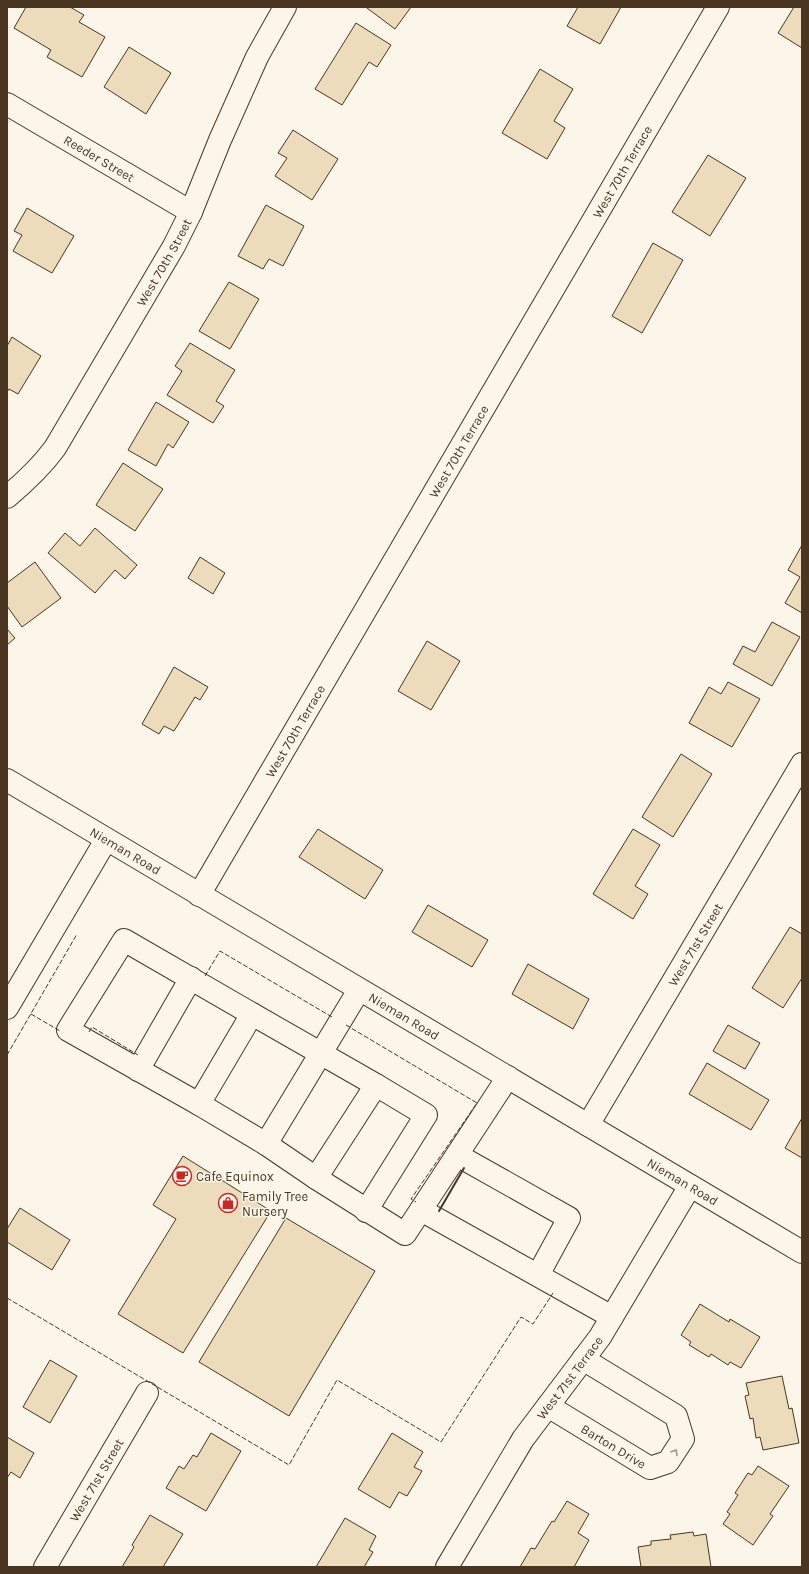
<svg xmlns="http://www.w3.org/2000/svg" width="809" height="1574" font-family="Karla,sans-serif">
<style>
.building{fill:#ecdcbc;stroke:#4a3520}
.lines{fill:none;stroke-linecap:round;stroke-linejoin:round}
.minor-casing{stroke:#4a3520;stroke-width:24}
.major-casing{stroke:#4a3520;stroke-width:24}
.minor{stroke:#fbf6e9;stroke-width:22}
.major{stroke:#fbf6e9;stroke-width:22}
.fence{stroke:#4a3520;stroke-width:1;stroke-dasharray:5 2;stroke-linecap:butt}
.wall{stroke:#4a3520;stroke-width:2}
.oneway{stroke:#a29684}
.labels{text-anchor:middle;stroke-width:3;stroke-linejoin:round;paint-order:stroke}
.street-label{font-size:13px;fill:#4a3520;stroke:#fbf6e9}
.poi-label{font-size:13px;fill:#4a3520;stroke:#fbf6e9;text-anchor:start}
</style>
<rect width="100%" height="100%" fill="#fbf6e9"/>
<!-- building -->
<g class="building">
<path d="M 26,7 L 70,7 L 84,15 L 79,22 L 105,37 L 82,77 L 47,57 L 51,50 L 14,28 Z"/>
<path d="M 368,7 L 411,7 L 395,29 L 367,8 Z"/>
<path d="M 578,7 L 621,7 L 600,44 L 567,26 Z"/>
<path d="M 794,7 L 802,7 L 802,48 L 778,33 Z"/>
<path d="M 356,23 L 391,45 L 377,67 L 369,62 L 342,105 L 315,89 Z"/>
<path d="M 129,47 L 171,73 L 146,114 L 104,87 Z"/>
<path d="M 540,69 L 573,89 L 554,121 L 565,128 L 547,159 L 502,133 Z"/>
<path d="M 293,130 L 338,159 L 312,200 L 275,176 L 287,158 L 278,153 Z"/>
<path d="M 708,155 L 746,178 L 710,236 L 672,212 Z"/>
<path d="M 266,205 L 304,226 L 283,266 L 269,259 L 263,269 L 238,256 Z"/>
<path d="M 27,208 L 74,236 L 52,273 L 13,251 L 22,235 L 14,231 Z"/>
<path d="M 653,243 L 683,260 L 642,333 L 612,316 Z"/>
<path d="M 229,282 L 259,299 L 230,349 L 199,331 Z"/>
<path d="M 12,337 L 41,356 L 18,394 L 9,389 L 7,392 L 7,346 Z"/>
<path d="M 190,343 L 235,370 L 216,401 L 224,406 L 213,423 L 167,395 L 182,371 L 175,366 Z"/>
<path d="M 156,402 L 189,422 L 173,448 L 168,444 L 156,466 L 128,450 Z"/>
<path d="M 123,463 L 163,489 L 135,531 L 96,505 Z"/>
<path d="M 95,528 L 137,565 L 125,579 L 115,570 L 95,593 L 48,553 L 65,533 L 80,546 Z"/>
<path d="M 802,545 L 802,613 L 785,603 L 800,577 L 788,570 Z"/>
<path d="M 200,557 L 225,573 L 213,594 L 188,578 Z"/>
<path d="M 35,562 L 61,598 L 22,627 L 7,606 L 7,583 Z"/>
<path d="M 772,622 L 800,637 L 772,686 L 733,664 L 743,646 L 755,652 Z"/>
<path d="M 7,629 L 15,638 L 7,645 Z"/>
<path d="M 427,641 L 460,661 L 431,710 L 398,691 Z"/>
<path d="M 174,667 L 208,687 L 200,700 L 195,697 L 174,731 L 164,726 L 159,734 L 142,724 Z"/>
<path d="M 728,682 L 760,699 L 732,747 L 689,723 L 709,687 L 721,694 Z"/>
<path d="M 681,754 L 712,774 L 673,837 L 642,817 Z"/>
<path d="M 318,829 L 383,870 L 365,899 L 299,857 Z"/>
<path d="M 633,829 L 660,845 L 635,886 L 648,894 L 633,919 L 593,894 Z"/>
<path d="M 428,905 L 488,940 L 472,967 L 412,932 Z"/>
<path d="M 790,927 L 802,934 L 802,978 L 783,1008 L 752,988 Z"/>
<path d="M 528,964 L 589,999 L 573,1029 L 512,994 Z"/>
<path d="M 728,1025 L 760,1043 L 745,1069 L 713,1051 Z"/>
<path d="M 707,1063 L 769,1100 L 751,1130 L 689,1094 Z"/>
<path d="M 802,1118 L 802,1158 L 785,1148 Z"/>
<path d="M 183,1156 L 271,1211 L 183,1353 L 118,1314 L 176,1219 L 153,1205 Z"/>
<path d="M 20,1208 L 70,1240 L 52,1270 L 7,1242 L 7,1229 Z"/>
<path d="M 286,1218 L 375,1271 L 289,1416 L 199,1362 Z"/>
<path d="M 700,1304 L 729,1322 L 730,1319 L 760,1337 L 741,1368 L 730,1362 L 728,1365 L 711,1354 L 709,1357 L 689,1345 L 691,1342 L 681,1335 Z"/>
<path d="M 50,1360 L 77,1376 L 50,1423 L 23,1407 Z"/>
<path d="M 782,1376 L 789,1409 L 792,1408 L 799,1443 L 763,1450 L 760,1437 L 756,1438 L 753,1418 L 750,1419 L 745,1396 L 749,1395 L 746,1383 Z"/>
<path d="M 211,1433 L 241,1451 L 206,1511 L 166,1488 L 179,1466 L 184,1469 L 193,1455 L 197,1457 Z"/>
<path d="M 392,1433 L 423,1452 L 414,1467 L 422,1471 L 407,1496 L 399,1492 L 390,1508 L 358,1489 Z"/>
<path d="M 7,1437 L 34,1453 L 20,1478 L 11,1472 L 7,1478 Z"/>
<path d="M 758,1466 L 789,1486 L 770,1514 L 773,1516 L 753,1545 L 723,1524 L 730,1514 L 727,1512 L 738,1495 L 735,1493 L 748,1473 L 752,1475 Z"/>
<path d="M 567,1501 L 589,1514 L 578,1533 L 589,1540 L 574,1567 L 520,1567 L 531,1548 L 535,1549 L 552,1521 L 554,1522 Z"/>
<path d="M 150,1515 L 183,1534 L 163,1567 L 122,1567 L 134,1547 L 132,1545 Z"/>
<path d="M 345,1518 L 376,1536 L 369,1550 L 373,1552 L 364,1567 L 316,1567 Z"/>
<path d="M 693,1532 L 694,1536 L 706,1534 L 711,1567 L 641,1567 L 638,1547 L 651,1545 L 651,1541 L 671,1539 L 670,1535 Z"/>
</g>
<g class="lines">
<!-- minor casing -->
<g class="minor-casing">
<g id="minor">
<path id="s1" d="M 7,104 L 191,212"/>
<path id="s2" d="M 7,497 C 25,482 41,467 55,448 L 174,246 L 191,212 L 220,140 L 257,57 L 285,7"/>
<path id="s3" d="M 199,895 L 718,7"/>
<path d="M 359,990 L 266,1144 L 316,1178 L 405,1234 L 508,1077"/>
<path d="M 7,1008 L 106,840"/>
<path d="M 138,1070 L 191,978"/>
<path d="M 199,1104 L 68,1030 L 124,940 L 252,1014"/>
<path id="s4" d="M 588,1125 L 802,764"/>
<path d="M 266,1144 L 199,1104 L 252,1014 L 376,1085"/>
<path d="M 457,1155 L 569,1218 L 538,1275"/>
<path d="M 316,1178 L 376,1085 L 426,1115 L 366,1211"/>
<path d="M 421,1210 L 612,1317"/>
<path id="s5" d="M 548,1406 L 650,1468 L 668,1462 L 683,1439 L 676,1416 L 583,1359"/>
<path id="s6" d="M 45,1567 L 147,1393"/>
<path id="s7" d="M 447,1567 L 523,1439 L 600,1337 L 690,1186"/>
</g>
</g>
<!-- major casing -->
<g class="major-casing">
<g id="major">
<path id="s8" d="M 7,780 L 802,1252"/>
</g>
</g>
<!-- minor -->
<use href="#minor" class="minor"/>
<!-- major -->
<use href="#major" class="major"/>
<!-- fence -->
<g class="fence">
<path d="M 205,976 L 220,951 L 332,1017"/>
<path d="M 31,1014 L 60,1031"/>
<path d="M 346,1025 L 477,1103 L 411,1199 L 416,1202"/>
<path d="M 89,1032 L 92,1027 L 138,1055"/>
<path d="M 7,1055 L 77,934"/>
<path d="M 7,1298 L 289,1465 L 337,1380 L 441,1442 L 521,1317 L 533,1324 L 553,1293"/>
</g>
<!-- wall -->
<path class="wall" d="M 439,1211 L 464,1168"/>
</g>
<!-- one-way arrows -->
<defs><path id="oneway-chevron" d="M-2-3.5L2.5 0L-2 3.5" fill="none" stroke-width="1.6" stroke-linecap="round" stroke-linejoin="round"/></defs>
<use class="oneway" href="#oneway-chevron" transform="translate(675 1452) rotate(-58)"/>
<!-- icons -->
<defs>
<g id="cafe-ring" transform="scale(1)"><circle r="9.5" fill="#fbf6e9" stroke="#c62828" stroke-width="1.5"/><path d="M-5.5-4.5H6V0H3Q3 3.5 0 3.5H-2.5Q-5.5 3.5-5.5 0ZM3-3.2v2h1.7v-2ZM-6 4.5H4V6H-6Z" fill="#c62828"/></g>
<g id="shop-ring" transform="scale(1)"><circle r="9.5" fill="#fbf6e9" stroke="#c62828" stroke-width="1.5"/><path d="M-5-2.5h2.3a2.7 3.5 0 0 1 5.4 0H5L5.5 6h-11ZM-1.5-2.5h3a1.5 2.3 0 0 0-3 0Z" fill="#c62828"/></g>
</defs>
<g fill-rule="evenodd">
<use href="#cafe-ring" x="182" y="1176"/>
<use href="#shop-ring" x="228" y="1203"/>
</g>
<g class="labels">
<!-- street labels -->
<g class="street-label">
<text dy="5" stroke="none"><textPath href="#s1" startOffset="107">Reeder Street</textPath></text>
<text dy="5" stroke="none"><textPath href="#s3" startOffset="838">West 70th Terrace</textPath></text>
<text dy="5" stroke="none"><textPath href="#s2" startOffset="284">West 70th Street</textPath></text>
<text dy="5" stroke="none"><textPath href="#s3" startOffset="514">West 70th Terrace</textPath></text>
<text dy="5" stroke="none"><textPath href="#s3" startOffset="190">West 70th Terrace</textPath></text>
<text dy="5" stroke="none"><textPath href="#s8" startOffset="138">Nieman Road</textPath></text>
<text dy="5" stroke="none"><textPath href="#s4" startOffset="210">West 71st Street</textPath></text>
<text dy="5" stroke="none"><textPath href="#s8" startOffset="462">Nieman Road</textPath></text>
<text dy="5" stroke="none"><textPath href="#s8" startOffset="786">Nieman Road</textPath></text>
<text dy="5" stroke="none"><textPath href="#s7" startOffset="226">West 71st Terrace</textPath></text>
<text dy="5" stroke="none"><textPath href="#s5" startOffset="77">Barton Drive</textPath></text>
<text dy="5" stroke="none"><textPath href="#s6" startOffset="101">West 71st Street</textPath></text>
</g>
<!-- poi labels -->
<g class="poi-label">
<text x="196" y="1181">Cafe Equinox</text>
<text x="242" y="1201">Family Tree<tspan x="242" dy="15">Nursery</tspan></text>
</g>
</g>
<!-- border -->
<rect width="809" height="1574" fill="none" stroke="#4a3520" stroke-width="16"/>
</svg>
